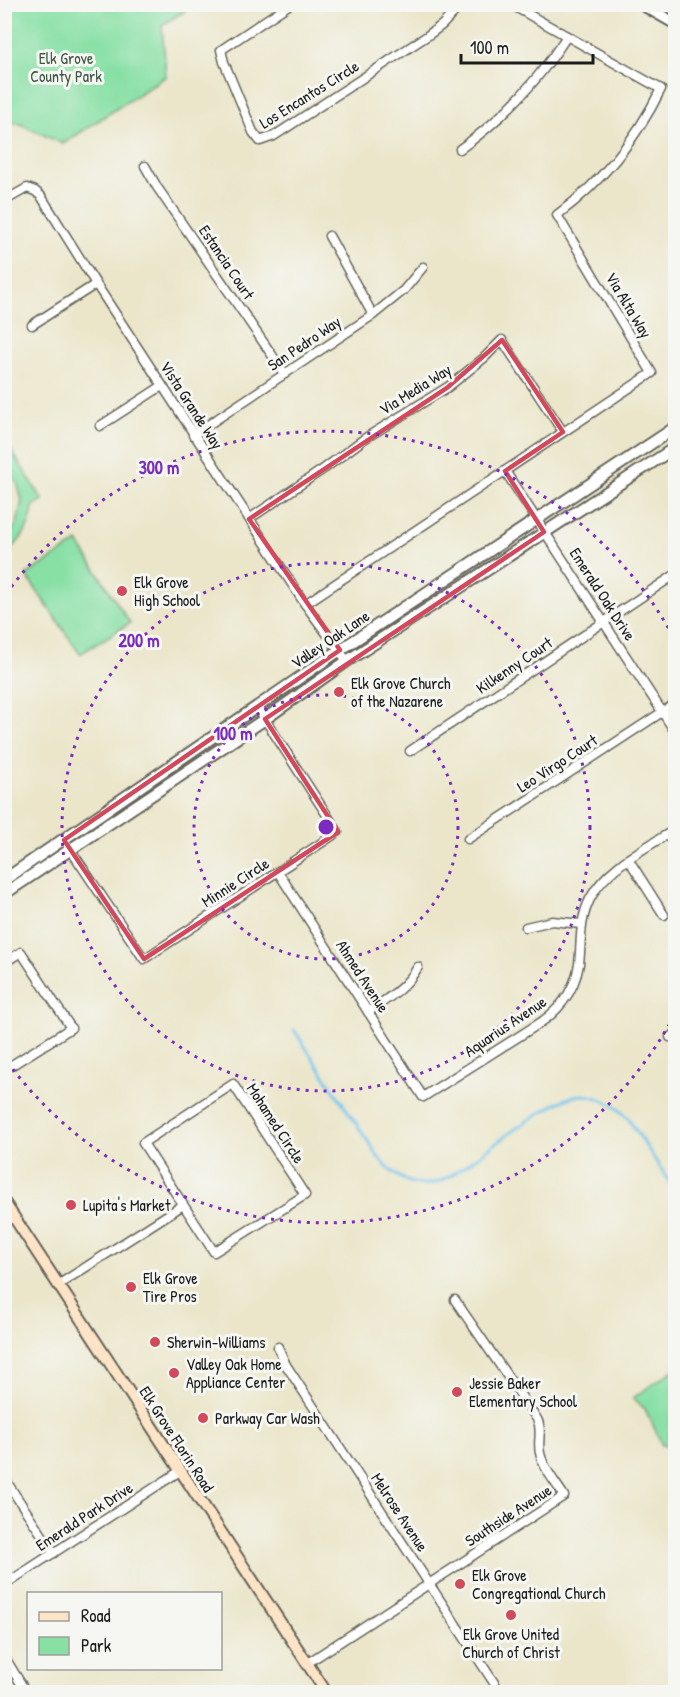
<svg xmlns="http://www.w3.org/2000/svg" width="680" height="1697" font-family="'Patrick Hand',sans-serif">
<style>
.green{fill:#88e0a5;stroke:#527e60;stroke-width:1.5}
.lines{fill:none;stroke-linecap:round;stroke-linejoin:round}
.stream{stroke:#6fc3ec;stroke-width:3}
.minor-casing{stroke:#646359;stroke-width:11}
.tertiary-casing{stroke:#646359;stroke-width:14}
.secondary-casing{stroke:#646359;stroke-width:14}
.minor{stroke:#fff;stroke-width:8}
.tertiary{stroke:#fff;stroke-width:10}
.secondary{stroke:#fee4c6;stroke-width:10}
.marked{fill:none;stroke:#d1495b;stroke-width:4.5;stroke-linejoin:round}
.ring{fill:none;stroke:#7b2cbf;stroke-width:3;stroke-dasharray:3 6}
.poi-dot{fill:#d1495b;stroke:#f6f6f2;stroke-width:2}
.labels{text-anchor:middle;stroke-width:6;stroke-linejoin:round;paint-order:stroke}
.park-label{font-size:16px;fill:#3c5745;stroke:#f6f6f2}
.street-label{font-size:16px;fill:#1c1c1c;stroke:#f6f6f2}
.poi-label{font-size:16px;fill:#1c1c1c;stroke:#f6f6f2;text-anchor:start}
.centre{fill:#7b2cbf;stroke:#f6f6f2;stroke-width:3}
.ring-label{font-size:18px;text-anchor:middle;font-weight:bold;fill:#7b2cbf;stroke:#f6f6f2;stroke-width:6;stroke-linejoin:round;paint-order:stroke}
</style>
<rect width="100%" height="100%" fill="#f6f6f2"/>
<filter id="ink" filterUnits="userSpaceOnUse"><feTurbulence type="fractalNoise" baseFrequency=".0167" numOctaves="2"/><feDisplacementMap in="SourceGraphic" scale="12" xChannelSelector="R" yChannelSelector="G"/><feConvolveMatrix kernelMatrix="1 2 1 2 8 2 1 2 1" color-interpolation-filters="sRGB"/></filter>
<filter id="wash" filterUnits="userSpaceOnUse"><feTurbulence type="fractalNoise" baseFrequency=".008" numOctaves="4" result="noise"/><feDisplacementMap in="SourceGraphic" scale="24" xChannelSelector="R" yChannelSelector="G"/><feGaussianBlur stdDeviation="1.35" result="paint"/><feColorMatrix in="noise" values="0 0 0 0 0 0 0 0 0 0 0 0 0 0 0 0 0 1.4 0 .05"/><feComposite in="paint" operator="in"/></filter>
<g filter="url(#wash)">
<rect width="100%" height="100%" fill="#ebe6ca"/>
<!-- green -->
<g class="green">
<path d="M 5,4 L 194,4 L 194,5 L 162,25 L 166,76 L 63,144 L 16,122 L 5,129 Z"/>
<path d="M 5,441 L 43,500 L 33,506 C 31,526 22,542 5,553 L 5,539 L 17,524 L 22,501 L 18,485 L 5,463 Z"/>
<path d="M 78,542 L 130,623 L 80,654 L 26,575 Z"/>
<path d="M 675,1369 L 676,1447 L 662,1445 C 653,1427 650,1411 633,1398 Z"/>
</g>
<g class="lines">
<!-- stream -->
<path class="stream" d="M 294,1030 L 381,1161 C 391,1172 404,1183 420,1184 C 439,1186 455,1173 469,1163 C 495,1144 546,1104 575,1096 C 594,1092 616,1105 628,1118 L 676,1192"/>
</g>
</g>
<g filter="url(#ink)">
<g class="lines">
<!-- minor casing -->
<g class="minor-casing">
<g id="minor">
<path d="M 290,4 L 221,50 L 224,62 L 253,132 L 260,141 L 274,136 L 427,36 L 442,25 L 462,4"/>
<path d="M 460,149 C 504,118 538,81 567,36"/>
<path d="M 145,166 L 157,187 L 285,374"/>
<path d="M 4,201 L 27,188 L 35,191 L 41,196 L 96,284 L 305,604 L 347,661"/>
<path d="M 329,236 L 373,315"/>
<path d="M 32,325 L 96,284"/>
<path d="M 100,426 L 162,386"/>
<path d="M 193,435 L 373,315 L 404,290 L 423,267"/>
<path d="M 505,471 L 676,733"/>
<path d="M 249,519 L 325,468 L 364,439 L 448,387 L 484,358 L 502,340 L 563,432"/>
<path d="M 305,604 L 652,373 L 557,215 C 603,181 636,140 661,89 L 510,4"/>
<path d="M 410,751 L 676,574"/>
<path d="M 468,839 L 676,703"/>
<path d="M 64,840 L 144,959 L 338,832 L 257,707"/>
<path d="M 629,860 L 664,915"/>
<path d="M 278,872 L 423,1097 L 540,1023 C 564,1007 579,983 580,953 C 581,934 581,917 590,899 C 606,867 646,848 676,829"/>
<path d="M 526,927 L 552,921 L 581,924"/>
<path d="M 4,963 L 21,952 L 71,1028 L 4,1070"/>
<path d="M 368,1012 C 387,999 406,988 418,967"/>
<path d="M 670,1037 L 676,1034"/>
<path d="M 233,1084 L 305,1195 L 214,1252 L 143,1143 Z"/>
<path d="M 58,1285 L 183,1205"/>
<path d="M 278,1347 L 286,1365 L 500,1692"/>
<path d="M 4,1478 L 54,1553"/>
<path d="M 4,1585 L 180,1471"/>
<path d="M 4,1656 L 26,1692"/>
<path d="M 306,1664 L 564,1496 C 556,1483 543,1468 540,1453 C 537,1441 543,1430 537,1419 L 455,1300"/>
</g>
</g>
<!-- tertiary casing -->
<g class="tertiary-casing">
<g id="tertiary">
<path d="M 641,4 L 676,24"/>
<path d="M 4,880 L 340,650 L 676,427"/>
<path d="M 4,894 L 265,719 L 347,661 L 676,447"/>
</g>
</g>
<!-- secondary casing -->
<g class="secondary-casing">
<path id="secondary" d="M 4,1202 L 326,1692"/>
</g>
<!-- minor -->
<use href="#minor" class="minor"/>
<!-- tertiary -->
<use href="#tertiary" class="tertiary"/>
<!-- secondary -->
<use href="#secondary" class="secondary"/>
</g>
</g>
<!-- marked area -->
<path class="marked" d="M 502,340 L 563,432 L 505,471 L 544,532 L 265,719 L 338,832 L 144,959 L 64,840 L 340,650 L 249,519 L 448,387 Z"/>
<!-- distance rings -->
<g class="ring">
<circle cx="326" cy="827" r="132"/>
<circle cx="326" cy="827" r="264"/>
<path d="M674 1016A396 396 0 0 1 6 1060M6 594A396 396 0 0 1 674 638"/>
</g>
<!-- markers -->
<g class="poi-dot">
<circle cx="122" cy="591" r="6"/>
<circle cx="339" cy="692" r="6"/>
<circle cx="71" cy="1205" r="6"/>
<circle cx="131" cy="1287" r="6"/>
<circle cx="155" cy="1342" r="6"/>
<circle cx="174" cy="1373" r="6"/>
<circle cx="457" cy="1392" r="6"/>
<circle cx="203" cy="1418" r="6"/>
<circle cx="460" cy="1584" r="6"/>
<circle cx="511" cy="1615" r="6"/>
</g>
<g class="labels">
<!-- park labels -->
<g class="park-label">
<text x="66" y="64">Elk Grove<tspan x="66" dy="18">County Park</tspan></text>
</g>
<!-- street labels -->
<g class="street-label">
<text transform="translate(309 94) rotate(-32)" y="6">Los Encantos Circle</text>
<text transform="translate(227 262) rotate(56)" y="6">Estancia Court</text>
<text transform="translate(629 305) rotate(59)" y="6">Via Alta Way</text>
<text transform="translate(304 343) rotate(-34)" y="6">San Pedro Way</text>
<text transform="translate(415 389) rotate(-32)" y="6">Via Media Way</text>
<text transform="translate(192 405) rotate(57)" y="6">Vista Grande Way</text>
<text transform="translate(603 594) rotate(57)" y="6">Emerald Oak Drive</text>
<text transform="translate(330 639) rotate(-34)" y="6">Valley Oak Lane</text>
<text transform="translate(514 665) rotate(-34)" y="6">Kilkenny Court</text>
<text transform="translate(557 763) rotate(-33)" y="6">Leo Virgo Court</text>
<text transform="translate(235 882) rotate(-33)" y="6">Minnie Circle</text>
<text transform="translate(363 976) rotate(57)" y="6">Ahmed Avenue</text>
<text transform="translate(505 1026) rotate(-34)" y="6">Aquarius Avenue</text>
<text transform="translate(276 1123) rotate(57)" y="6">Mohamed Circle</text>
<text transform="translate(177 1439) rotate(57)" y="6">Elk Grove Florin Road</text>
<text transform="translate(400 1512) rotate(57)" y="6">Melrose Avenue</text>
<text transform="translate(508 1515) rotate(-33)" y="6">Southside Avenue</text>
<text transform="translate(84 1516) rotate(-33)" y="6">Emerald Park Drive</text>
</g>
<!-- poi labels -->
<g class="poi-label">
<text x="134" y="588">Elk Grove<tspan x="134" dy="18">High School</tspan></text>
<text x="351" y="689">Elk Grove Church<tspan x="351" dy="18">of the Nazarene</tspan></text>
<text x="83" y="1211">Lupita's Market</text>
<text x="143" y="1284">Elk Grove<tspan x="143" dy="18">Tire Pros</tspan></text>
<text x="167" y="1348">Sherwin-Williams</text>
<text x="186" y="1370">Valley Oak Home<tspan x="186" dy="18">Appliance Center</tspan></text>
<text x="469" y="1389">Jessie Baker<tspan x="469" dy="18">Elementary School</tspan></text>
<text x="215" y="1424">Parkway Car Wash</text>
<text x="472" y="1581">Elk Grove<tspan x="472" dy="18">Congregational Church</tspan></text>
<text x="511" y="1640" text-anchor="middle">Elk Grove United<tspan x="511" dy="18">Church of Christ</tspan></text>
</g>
</g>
<circle cx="326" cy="827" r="9" class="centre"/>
<g class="ring-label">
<text x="159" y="474">300 m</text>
<text x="139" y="647">200 m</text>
<text x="233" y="740">100 m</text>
</g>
<!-- margin -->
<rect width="680" height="1697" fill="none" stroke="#f6f6f2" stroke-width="24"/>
<!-- legend -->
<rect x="27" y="1592" width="195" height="78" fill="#f6f6f2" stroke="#9f9f9c" stroke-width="1.5"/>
<rect x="39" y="1612" width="30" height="9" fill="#fee4c6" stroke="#9f9f9c" stroke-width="1.5"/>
<text x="81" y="1622" font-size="18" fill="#1c1c1c">Road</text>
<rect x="39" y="1637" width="30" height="18" fill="#88e0a5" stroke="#9f9f9c" stroke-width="1.5"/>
<text x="81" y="1652" font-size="18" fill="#1c1c1c">Park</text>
<!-- scale -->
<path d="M461 54v9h132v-9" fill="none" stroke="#1c1c1c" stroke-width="3"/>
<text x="470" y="54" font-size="18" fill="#1c1c1c" stroke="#f6f6f2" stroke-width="4.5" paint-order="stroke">100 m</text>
</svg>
